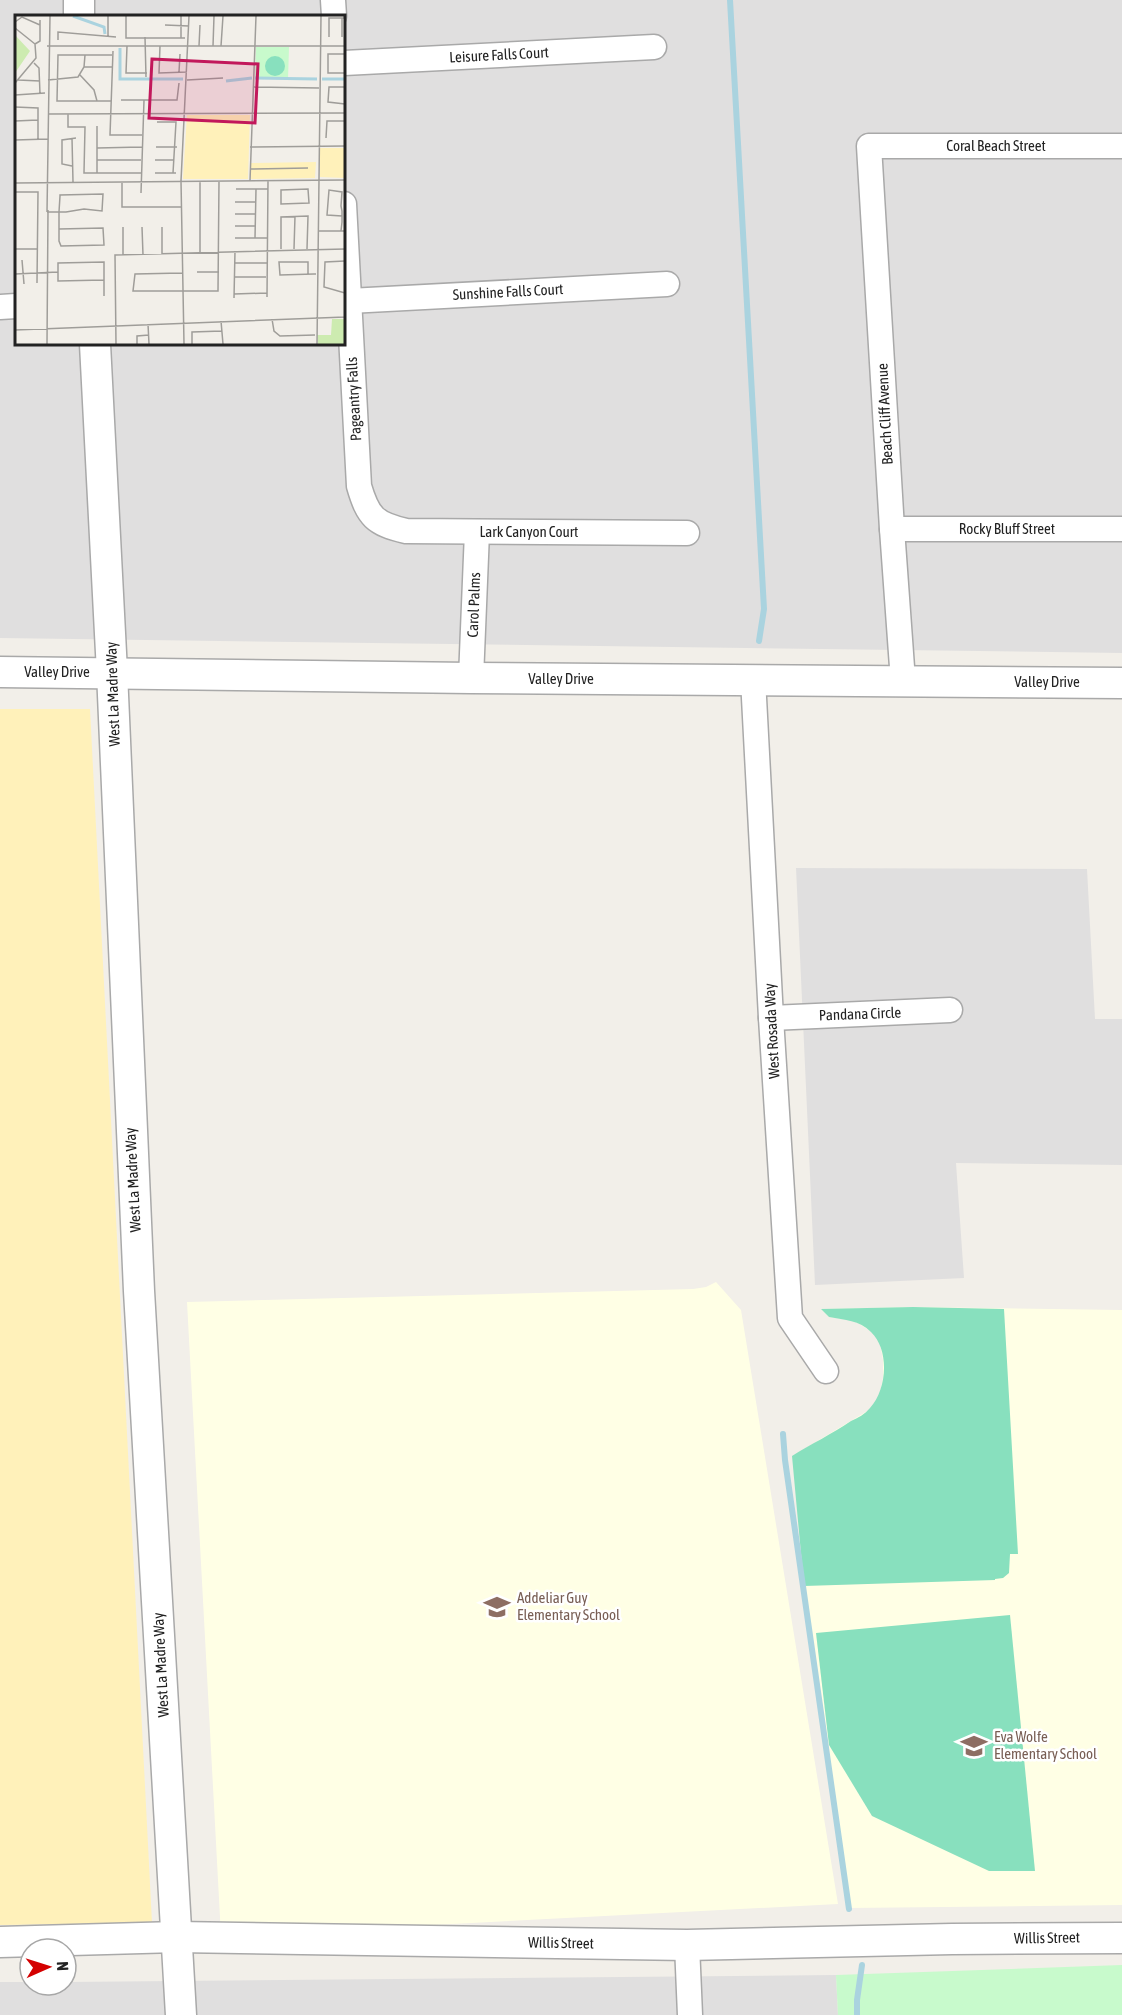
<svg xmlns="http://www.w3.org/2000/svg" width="1122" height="2015" font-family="'Asap Condensed',sans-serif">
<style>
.residential{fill:#e0dfdf;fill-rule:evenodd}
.education{fill:#ffffe5}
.sand{fill:#fff1ba}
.park{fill:#c8facc}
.pitch{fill:#88e0be}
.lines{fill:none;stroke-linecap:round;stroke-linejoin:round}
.stream{stroke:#aad3df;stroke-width:6}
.minor-casing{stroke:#a9a9a9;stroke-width:27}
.tertiary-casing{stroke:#a9a9a9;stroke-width:33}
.minor{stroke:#fff;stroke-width:24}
.tertiary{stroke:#fff;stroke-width:30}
.labels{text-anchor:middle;stroke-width:5;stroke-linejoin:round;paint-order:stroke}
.street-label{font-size:15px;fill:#222;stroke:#fff}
.education-label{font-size:15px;fill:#785e54;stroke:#fff;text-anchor:start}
.inset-river{fill:none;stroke:#aad3df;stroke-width:3}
.inset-road{fill:none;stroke:#9f9d99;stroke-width:1.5}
.view{fill:#c2185b;fill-opacity:0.15;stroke:#c2185b;stroke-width:3}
.inset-edge{fill:none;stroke:#222;stroke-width:3}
</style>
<rect width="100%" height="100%" fill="#f2efe9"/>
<!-- residential -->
<g class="residential">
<path d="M 0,0 L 1122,0 L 1122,653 L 0,638 ZM 16,16 L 344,16 L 344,344 L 16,344 Z"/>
<path d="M 796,868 L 1087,869 L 1095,1019 L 1122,1019 L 1122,1165 L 956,1163 L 964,1278 L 815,1285 Z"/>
<path d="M 836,1975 L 838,2015 L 0,2015 L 0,1982 L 30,1982 L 30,1985 L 66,1985 L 66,1982 Z"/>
</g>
<!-- education -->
<g class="education">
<path d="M 716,1282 L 741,1310 L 838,1904 L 221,1936 L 187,1302 L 693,1289 L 706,1287 Z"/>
<path d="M 913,1307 L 1122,1310 L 1122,1905 L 847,1908 L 804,1586 L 794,1455 L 869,1410 L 880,1395 L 883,1378 L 883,1360 L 880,1343 L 872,1332 L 858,1323 L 850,1320 L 829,1317 L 821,1309 Z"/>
</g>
<!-- sand -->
<path class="sand" d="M 0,709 L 90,709 L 152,1923 L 0,1925 Z"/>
<!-- park -->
<path class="park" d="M 1122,1965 L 1122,2015 L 838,2015 L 836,1975 Z"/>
<!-- pitch -->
<g class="pitch">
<path d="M 913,1307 L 1004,1309 L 1018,1554 L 1010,1554 L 1009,1573 L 1003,1578 L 995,1579 L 995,1580 L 804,1586 L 792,1456 C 811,1444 832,1434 851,1421 C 858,1418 865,1414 870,1408 C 887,1390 890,1350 871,1332 C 859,1320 845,1320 829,1317 L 821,1309 Z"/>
<path d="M 1010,1615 L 1035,1871 L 989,1871 L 872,1816 L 829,1745 L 816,1633 Z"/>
</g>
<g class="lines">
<!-- stream -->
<g class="stream">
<path d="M 730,0 L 764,609 L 759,641"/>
<path d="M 783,1434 L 785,1460 L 849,1909"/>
<path d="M 857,2015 L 857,2000 L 862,1965"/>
</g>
<!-- minor casing -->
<g class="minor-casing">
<g id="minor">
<path d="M 333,0 L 334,16"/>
<path d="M 344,63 L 654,47"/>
<path d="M 344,204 L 359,486 C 368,517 375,524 406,531 L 687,533"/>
<path d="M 349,301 L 667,284"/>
<path d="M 0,307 L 16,306"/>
<path d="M 892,529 L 1122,529"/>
<path d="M 471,678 L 477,532"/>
<path d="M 753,679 L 771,1018 L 790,1318 L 826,1371"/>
<path d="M 903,681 L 892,529 L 869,146 L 1122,146"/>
<path d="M 771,1018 L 950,1010"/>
<path d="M 687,1945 L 690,2015"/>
</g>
</g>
<!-- tertiary casing -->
<g class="tertiary-casing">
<g id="tertiary">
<path d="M 79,0 L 79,16"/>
<path d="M 95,344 L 112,672 L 139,1291 L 181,2015"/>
<path d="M 0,672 L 471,678 L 1122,683"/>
<path d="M 0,1942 L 177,1937 L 687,1945 L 952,1939 L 1122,1938"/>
</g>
</g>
<!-- minor -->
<use href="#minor" class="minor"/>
<!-- tertiary -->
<use href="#tertiary" class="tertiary"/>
</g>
<!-- icons -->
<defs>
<g id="school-bare" transform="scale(2.07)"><path d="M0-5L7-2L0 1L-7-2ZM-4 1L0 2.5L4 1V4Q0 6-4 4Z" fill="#8d6e63" stroke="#fff" stroke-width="2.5" paint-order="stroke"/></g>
</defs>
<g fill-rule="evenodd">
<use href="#school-bare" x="497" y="1607"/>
<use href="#school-bare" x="974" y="1746"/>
</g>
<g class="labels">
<!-- street labels -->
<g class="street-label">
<text transform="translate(499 55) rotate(-3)" y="5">Leisure Falls Court</text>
<text x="996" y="151">Coral Beach Street</text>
<text transform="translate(508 292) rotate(-3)" y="5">Sunshine Falls Court</text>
<text transform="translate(354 399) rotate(-93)" y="5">Pageantry Falls</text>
<text transform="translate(885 414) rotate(-93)" y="5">Beach Cliff Avenue</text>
<text x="1007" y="534">Rocky Bluff Street</text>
<text x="529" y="537">Lark Canyon Court</text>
<text transform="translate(474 605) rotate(-88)" y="5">Carol Palms</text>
<text x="57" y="677">Valley Drive</text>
<text x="561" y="684">Valley Drive</text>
<text x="1047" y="687">Valley Drive</text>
<text transform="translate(113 694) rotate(-92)" y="5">West La Madre Way</text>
<text transform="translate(860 1014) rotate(-2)" y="5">Pandana Circle</text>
<text transform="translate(772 1031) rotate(-93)" y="5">West Rosada Way</text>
<text transform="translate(133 1180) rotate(-93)" y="5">West La Madre Way</text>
<text transform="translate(161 1665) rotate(-93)" y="5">West La Madre Way</text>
<text transform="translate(1047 1938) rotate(-1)" y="5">Willis Street</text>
<text transform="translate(561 1943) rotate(1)" y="5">Willis Street</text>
</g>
<!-- education labels -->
<g class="education-label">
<text x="517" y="1603">Addeliar Guy<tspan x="517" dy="17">Elementary School</tspan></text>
<text x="994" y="1742">Eva Wolfe<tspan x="994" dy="17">Elementary School</tspan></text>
</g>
</g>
<!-- overview -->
<g transform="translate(15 15)">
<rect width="330" height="330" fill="#f2efe9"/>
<path d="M 0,20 L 15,36 L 0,58 ZM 317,304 L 330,304 L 330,329 L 303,329 L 302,320 L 316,320 Z" fill="#cdebb0"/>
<path d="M 172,100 L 235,100 L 233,164 L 168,164 ZM 305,133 L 330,133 L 330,163 L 305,162 ZM 301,147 L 300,163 L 236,164 L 236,148 Z" fill="#fff1ba"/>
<path d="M 241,32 L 274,32 L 273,64 L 240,64 Z" fill="#c8facc"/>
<path d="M250 51a10 10 0 1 1 20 0a10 10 0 1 1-20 0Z" fill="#88e0be"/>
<path class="inset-river" d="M 58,1 L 89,12 L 90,19M 105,33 L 105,64 L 168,64M 240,63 L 302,64M 307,64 L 330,64M 211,66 L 237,63"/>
<path class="inset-road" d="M 111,1 L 111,23 L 170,23M 166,1 L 166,23M 0,7 L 7,2 L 25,10M 150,10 L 174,11M 0,13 L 20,29M 93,21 L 93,1M 130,22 L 131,62M 314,22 L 314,3 L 330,3M 327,22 L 327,3M 43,25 L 43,17 L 101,22M 20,29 L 25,26 L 25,5M 32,31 L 330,31M 112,31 L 111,58 L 132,58M 145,31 L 144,58 L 172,57M 184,31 L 185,10M 198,31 L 199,1M 206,31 L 208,1M 98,36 L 95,120 L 127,120M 330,39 L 313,39 L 313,58 L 330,58M 19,48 L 24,53 L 25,79M 69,52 L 97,52M 164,57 L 165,39M 65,60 L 79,75 L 82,86M 3,65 L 25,66M 33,65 L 63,62 L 69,52 L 70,40M 172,65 L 208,63M 0,68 L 21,43 L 20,29M 238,72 L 304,73M 330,72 L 314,72 L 313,87 L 330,89M 0,80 L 30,78M 106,85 L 162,85 L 164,68M 96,86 L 42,86 L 43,40 L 97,40M 0,92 L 23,93 L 23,124M 33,99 L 330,98M 53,99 L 53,112 L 70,112 L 69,158 L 126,158M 0,106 L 23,105M 142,107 L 161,107 L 158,158M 57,123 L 58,167M 311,123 L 312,106 L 330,106M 0,125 L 33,124M 141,132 L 162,132M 235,132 L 330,131M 82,133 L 127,132M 82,145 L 126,145M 140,145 L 159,145M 57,151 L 47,149 L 47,125 L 61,123M 235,154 L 293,153M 82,158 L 82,111M 140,158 L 161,158M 235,166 L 241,1M 107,167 L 107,192 L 166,192M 0,168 L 330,165M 221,174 L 253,174M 293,174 L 294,188 L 266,189 L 266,175 ZM 0,177 L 23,177 L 22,268M 126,178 L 129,85M 220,187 L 241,187M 32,197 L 51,197 L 69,194 L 87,196 L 88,179 L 45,180 L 45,181 L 44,197 L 44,226 L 46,231 L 89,230 L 88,213 L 44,214M 32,197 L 35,1M 220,199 L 241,199M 220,211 L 240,211M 108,212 L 108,240M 127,212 L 128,240M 147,212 L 147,239M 303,216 L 330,216M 326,216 L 327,207 L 327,196 L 326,191 L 327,177 L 314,175 L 312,200 L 327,201M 220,223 L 252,223M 240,223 L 241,174M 0,234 L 23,234M 266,234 L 266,202 L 293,201 L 292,234M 279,234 L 280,201M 185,237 L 185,166M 7,245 L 9,269M 219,248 L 252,248M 182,257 L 204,257M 167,258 L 120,259 L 118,276 L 203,276 L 204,166M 0,259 L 43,257M 293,259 L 293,247 L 264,247 L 265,260 L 299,259 L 301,259M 219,262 L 251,262M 89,265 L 43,266 L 43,248 L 89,247 L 89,281M 330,278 L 309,272 L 310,247 L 330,246M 219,279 L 252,278M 252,282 L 253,166M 219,283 L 220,236M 330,302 L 330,265M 257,304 L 259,316 L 265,321 L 300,320M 206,306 L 208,329M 133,309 L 134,329M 0,315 L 330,302M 32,329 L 33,195M 101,329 L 100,240 L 330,234M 122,329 L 122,321 L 134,320M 169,329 L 166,166 L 174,1M 177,329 L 177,317 L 207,316M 302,329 L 306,1"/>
<path class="view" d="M 137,44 L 243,49 L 240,108 L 134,103 Z"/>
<rect width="330" height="330" class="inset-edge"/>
</g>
<!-- north arrow -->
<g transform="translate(48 1967) rotate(87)"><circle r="28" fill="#ffffff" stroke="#a7a7a7" stroke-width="1.5"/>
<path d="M0-4.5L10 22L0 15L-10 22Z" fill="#d40000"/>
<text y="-9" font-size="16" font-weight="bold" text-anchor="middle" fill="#222222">N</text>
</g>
</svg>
